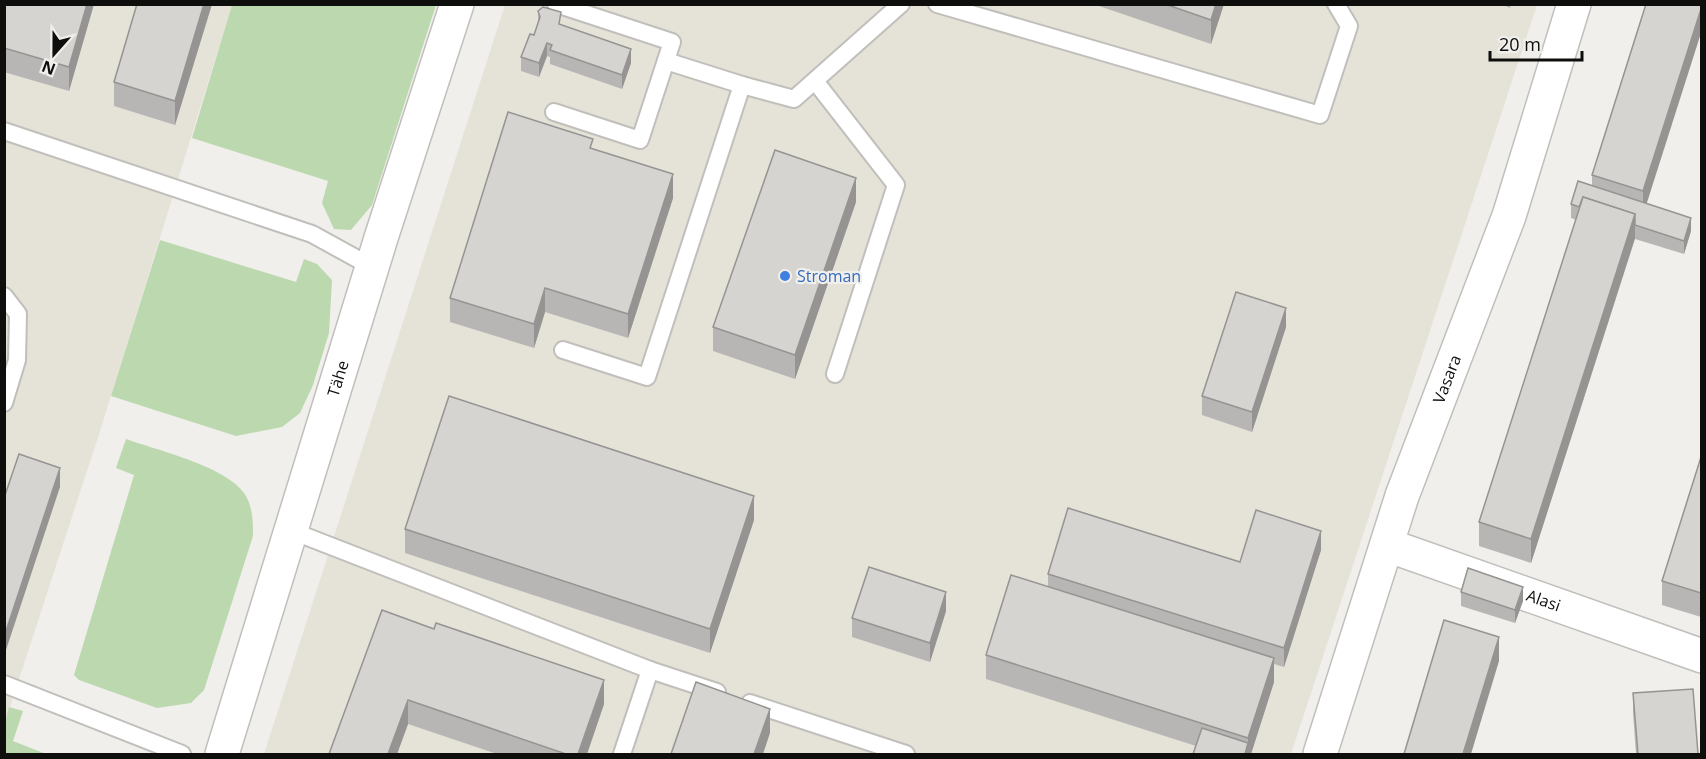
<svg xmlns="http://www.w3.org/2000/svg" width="1706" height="759" font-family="'Open Sans',sans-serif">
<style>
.built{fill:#e5e2d7}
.green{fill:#bcd8af}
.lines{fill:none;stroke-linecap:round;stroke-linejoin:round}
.service-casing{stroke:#c0bfbb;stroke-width:20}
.minor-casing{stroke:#c0bfbb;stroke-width:36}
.service{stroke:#fff;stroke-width:16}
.minor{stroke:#fff;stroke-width:33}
.wall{fill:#b7b6b4}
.shaded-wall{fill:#959492}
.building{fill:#d5d4d1;stroke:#959492;stroke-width:1.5}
.shop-dot{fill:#3f7fe0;stroke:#f0efeb;stroke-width:2}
.labels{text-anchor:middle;stroke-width:4.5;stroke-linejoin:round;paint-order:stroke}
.shop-label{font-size:16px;fill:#366cbe;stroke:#f0efeb;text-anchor:start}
.street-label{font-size:16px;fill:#0e0e0c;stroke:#f0efeb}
</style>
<rect width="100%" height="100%" fill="#f0efeb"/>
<!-- built -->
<g class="built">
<path d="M 5,5 L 232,5 L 101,428 L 5,722 Z"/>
<path d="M 505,5 L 1537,5 L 1291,754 L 264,754 Z"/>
</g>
<!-- green -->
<g class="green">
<path d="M 232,5 L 436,5 L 372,205 L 351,230 L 334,229 L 322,203 L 328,181 L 192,138 Z"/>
<path d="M 160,240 L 296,282 L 304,259 L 317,264 L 332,280 L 329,333 L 313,385 L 300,413 L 282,427 L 236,436 L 111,396 Z"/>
<path d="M 126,439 C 156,450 230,467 246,496 C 253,509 253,522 253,536 L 204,690 L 191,703 L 157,708 L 79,680 L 74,675 L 134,475 L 116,468 Z"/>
<path d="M 9,707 L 23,711 L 13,741 L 46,754 L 5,754 L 5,722 Z"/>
</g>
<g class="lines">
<!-- service casing -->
<g class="service-casing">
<g id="service">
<path d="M 937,4 L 1320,115 L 1349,26 L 1336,4"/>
<path d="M 815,81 L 896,185 L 835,374"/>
<path d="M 742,85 L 794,99 L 901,4"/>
<path d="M 554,112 L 640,140 L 672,42 L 556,4"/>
<path d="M 4,131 L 312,234 L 372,267"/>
<path d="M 4,296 L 18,314 L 17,360 L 4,403"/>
<path d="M 563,350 L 647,377 L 742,85 L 666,61"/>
<path d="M 292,531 L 650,670 L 717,692"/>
<path d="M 4,684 L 182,754"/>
<path d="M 750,703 L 906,754"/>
<path d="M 622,754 L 650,670"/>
</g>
</g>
<!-- minor casing -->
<g class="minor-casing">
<g id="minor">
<path id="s1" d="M 1387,545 L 1702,656"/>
<path id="s2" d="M 222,754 L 381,238 L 457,4"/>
<path id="s3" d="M 1320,754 L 1402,496 L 1509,216 L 1574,4"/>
</g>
</g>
<!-- service -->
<use href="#service" class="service"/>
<!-- minor -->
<use href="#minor" class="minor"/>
</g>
<!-- wall -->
<g class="wall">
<path d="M 4,4 L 94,4 L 69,91 L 4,72 Z"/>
<path d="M 137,4 L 212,4 L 175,125 L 114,106 L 114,82 Z"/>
<path d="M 1093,4 L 1224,4 L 1211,44 Z"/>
<path d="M 1501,4 L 1511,4 L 1510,8 Z"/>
<path d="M 1646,4 L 1647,203 L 1691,231 L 1684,254 L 1635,239 L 1531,563 L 1479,546 L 1479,522 L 1576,220 L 1571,218 L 1571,204 L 1592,185 L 1592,175 Z"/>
<path d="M 538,11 L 561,25 L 631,63 L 622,89 L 550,64 L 550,57 L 547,56 L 539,77 L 521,71 L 521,57 L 534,35 L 538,22 Z"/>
<path d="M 593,149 L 673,198 L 628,338 L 545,312 L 534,348 L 450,322 L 450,298 Z"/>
<path d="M 856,202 L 795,379 L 713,351 L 713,327 Z"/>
<path d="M 1286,327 L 1252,432 L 1202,415 L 1202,396 Z"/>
<path d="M 1701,457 L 1701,617 L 1662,605 L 1662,581 Z"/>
<path d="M 754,520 L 710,653 L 405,553 L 405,529 Z"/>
<path d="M 1321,550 L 1284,667 L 1274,664 L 1274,682 L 1251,754 L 1193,754 L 1196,746 L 986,679 L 986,655 L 1048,586 L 1048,574 L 1240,562 Z"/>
<path d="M 1461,592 L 1523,601 L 1515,623 L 1461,606 Z"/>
<path d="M 946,611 L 930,662 L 852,637 L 852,618 Z"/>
<path d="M 434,629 L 604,704 L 587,754 L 497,754 L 408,724 L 397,754 L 329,754 Z"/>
<path d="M 1633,693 L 1698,754 L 1636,754 L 1633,713 Z"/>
</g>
<!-- shaded-wall -->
<g class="shaded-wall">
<path d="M 87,4 L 94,4 L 69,91 L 69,67 Z"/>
<path d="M 204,4 L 212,4 L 175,125 L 175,101 Z"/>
<path d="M 1216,4 L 1224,4 L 1211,44 L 1211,20 Z"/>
<path d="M 1701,9 L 1701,33 L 1643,215 L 1643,191 Z"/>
<path d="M 547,43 L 547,56 L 539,77 L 539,63 Z"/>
<path d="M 631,49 L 631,63 L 622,89 L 622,75 Z"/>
<path d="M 673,174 L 673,198 L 628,338 L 628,314 Z"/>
<path d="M 856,178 L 856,202 L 795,379 L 795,355 Z"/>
<path d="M 1635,214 L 1635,238 L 1531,563 L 1531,539 Z"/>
<path d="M 1691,218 L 1691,231 L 1684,254 L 1684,241 Z"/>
<path d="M 545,288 L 545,312 L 534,348 L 534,324 Z"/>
<path d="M 1286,308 L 1286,327 L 1252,432 L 1252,412 Z"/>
<path d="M 60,468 L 60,487 L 5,653 L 5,634 Z"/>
<path d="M 754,496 L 754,520 L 710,653 L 710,629 Z"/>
<path d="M 1321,531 L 1321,550 L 1284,667 L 1284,648 Z"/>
<path d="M 1523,587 L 1523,601 L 1515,623 L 1515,610 Z"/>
<path d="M 946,592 L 946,611 L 930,662 L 930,643 Z"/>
<path d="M 1499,637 L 1499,661 L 1471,754 L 1463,754 Z"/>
<path d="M 1274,658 L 1274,682 L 1251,754 L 1245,754 L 1248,743 L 1248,738 Z"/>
<path d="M 604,680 L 604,704 L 587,754 L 578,754 Z"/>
<path d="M 408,700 L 408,724 L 397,754 L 388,754 Z"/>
<path d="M 770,709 L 770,733 L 763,754 L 754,754 Z"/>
</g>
<!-- building -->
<g class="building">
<path d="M 4,4 L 87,4 L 69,67 L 4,48 Z"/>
<path d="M 137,4 L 204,4 L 175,101 L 114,82 Z"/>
<path d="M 1165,4 L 1216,4 L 1211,20 Z"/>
<path d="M 1646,4 L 1701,4 L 1701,9 L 1643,191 L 1592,175 Z"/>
<path d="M 543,7 L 561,12 L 559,24 L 631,49 L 622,75 L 550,50 L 552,45 L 547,43 L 539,63 L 521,57 L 530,34 L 534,35 L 540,17 L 538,11 Z"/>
<path d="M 508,112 L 593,139 L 590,148 L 673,174 L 628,314 L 545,288 L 534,324 L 450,298 Z"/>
<path d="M 775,150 L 856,178 L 795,355 L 713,327 Z"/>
<path d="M 1578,181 L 1691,218 L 1684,241 L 1635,225 L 1635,214 L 1583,197 L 1579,207 L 1571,204 Z"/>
<path d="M 1583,197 L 1635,214 L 1531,539 L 1479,522 Z"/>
<path d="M 1236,292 L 1286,308 L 1252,412 L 1202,396 Z"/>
<path d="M 449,396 L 754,496 L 710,629 L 405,529 Z"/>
<path d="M 19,454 L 60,468 L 5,634 L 4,498 Z"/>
<path d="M 1701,457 L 1701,593 L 1662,581 Z"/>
<path d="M 1068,508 L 1240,562 L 1256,510 L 1321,531 L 1284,648 L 1048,574 Z"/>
<path d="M 869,567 L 946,592 L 930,643 L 852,618 Z"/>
<path d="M 1468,568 L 1523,587 L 1515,610 L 1461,592 Z"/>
<path d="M 1011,575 L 1274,658 L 1248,738 L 986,655 Z"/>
<path d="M 382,610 L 434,629 L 436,623 L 604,680 L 578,754 L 566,754 L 408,700 L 388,754 L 329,754 Z"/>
<path d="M 1444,620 L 1499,637 L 1463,754 L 1404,754 Z"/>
<path d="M 696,682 L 770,709 L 754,754 L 671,754 Z"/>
<path d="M 1693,689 L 1698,754 L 1638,754 L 1633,693 Z"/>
<path d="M 1202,728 L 1248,743 L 1245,754 L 1193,754 Z"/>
</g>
<!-- markers -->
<circle class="shop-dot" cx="785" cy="276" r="6"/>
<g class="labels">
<!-- shop labels -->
<g class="shop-label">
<text x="797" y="282">Stroman</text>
</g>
<!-- street labels -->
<g class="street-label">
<text dy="6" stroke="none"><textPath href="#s2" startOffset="393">Tähe</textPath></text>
<text dy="6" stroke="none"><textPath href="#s3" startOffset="396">Vasara</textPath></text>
<text dy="6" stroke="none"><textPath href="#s1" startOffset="166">Alasi</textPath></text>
</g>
</g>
<!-- border -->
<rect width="1706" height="759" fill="none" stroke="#0e0e0c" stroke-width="12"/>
<!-- north arrow -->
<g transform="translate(54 54) rotate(201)" stroke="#f0efeb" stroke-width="4.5" paint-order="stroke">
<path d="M0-4.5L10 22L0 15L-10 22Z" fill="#0e0e0c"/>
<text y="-9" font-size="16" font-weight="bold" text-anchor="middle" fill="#0e0e0c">N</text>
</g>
<!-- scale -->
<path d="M1490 51v9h92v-9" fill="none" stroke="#0e0e0c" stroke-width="3"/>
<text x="1499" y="51" font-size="18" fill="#0e0e0c" stroke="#f0efeb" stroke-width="4.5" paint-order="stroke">20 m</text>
</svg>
